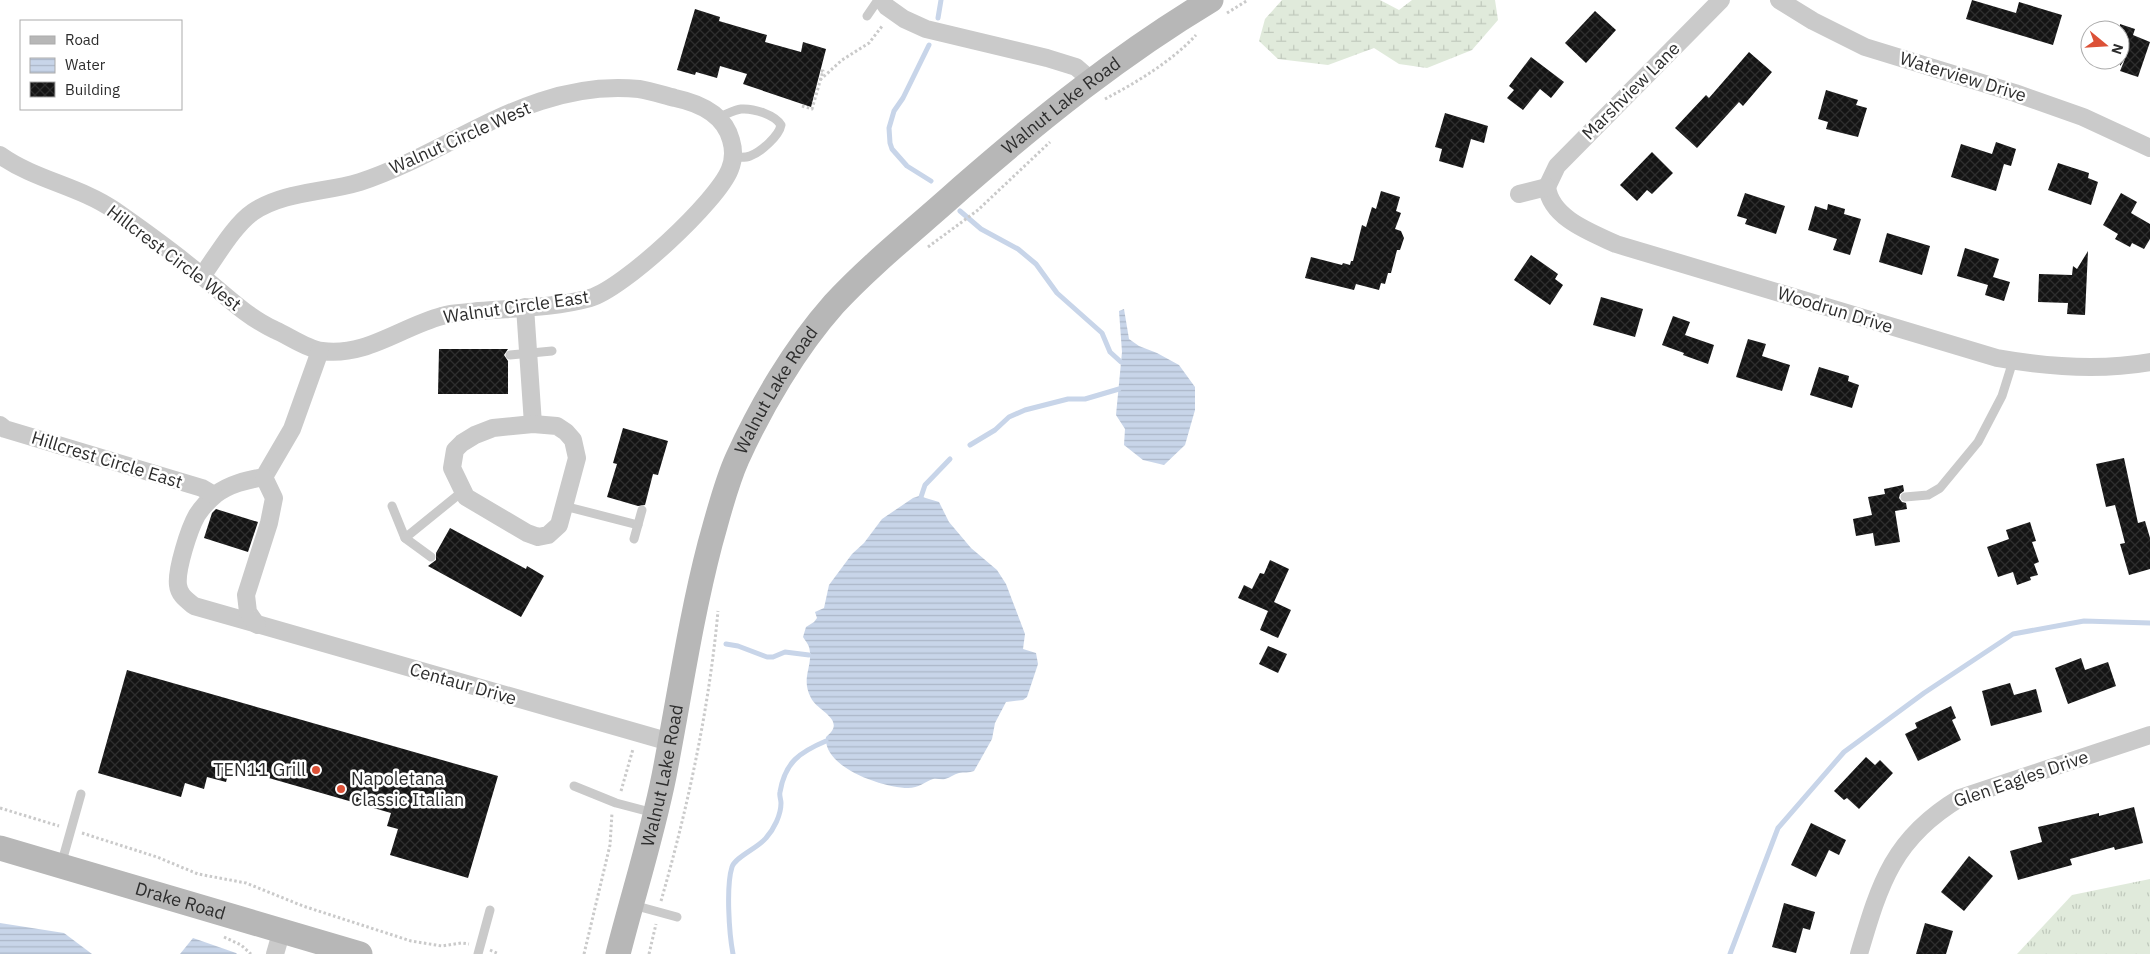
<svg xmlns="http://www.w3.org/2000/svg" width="2150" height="954" font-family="'IBM Plex Sans',sans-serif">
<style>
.grass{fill:url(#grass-tufts)}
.wetland{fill:url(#wetland-marsh)}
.water{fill:url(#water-rules)}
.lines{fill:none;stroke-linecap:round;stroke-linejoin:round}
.stream{stroke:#c8d5e9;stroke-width:5}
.building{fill:url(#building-cross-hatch)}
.path{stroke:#cacaca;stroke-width:3;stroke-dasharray:2.5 2.5;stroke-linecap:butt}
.lane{stroke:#cacaca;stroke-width:9}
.street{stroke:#cacaca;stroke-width:18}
.secondary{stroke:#b7b7b7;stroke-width:25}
.poi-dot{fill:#dc5137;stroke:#fff;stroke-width:2}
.labels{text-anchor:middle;stroke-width:5;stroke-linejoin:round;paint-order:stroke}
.street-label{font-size:18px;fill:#2d2d2d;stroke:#fff}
.poi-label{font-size:18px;fill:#2d2d2d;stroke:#fff;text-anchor:end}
</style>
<defs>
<pattern id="grass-tufts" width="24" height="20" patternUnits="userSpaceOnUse" patternTransform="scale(1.25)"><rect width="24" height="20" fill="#e0eadb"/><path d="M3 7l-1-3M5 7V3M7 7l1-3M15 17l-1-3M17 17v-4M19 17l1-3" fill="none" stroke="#c0c9bc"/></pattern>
<pattern id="wetland-marsh" width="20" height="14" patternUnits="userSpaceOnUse" patternTransform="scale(1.25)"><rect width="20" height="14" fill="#e0eadb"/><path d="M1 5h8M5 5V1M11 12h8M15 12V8" fill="none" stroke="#c0c9bc"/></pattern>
<pattern id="water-rules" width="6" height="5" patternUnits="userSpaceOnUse" patternTransform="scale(1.25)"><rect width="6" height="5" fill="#c8d5e9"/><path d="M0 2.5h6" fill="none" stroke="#acb7c8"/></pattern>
<pattern id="building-cross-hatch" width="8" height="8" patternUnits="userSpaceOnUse" patternTransform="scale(1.25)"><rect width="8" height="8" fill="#141414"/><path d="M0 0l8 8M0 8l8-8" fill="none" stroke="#2e2e2e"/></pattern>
</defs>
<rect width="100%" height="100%" fill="#fff"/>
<!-- grass -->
<path class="grass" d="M 2150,879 L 2150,954 L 2017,954 L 2072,895 Z"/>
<!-- wetland -->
<path class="wetland" d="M 1282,0 L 1380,0 L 1399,10 L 1412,0 L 1495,0 L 1498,20 L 1472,50 L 1427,68 L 1399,64 L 1374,48 L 1328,65 L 1278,59 L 1259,41 L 1265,19 Z"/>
<!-- water -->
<g class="water">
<path d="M 1124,309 L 1129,339 L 1139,346 L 1157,353 L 1179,365 L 1195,387 L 1195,410 L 1185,445 L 1164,465 L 1143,460 L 1124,445 L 1125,429 L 1116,415 L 1122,352 L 1119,311 Z"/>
<path d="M 919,496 L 939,502 L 949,522 L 971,548 L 997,570 L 1006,584 L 1025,634 L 1023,649 L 1036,653 L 1038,664 L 1027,697 L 1023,700 L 1006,702 L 995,723 L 992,739 L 974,771 C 969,773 964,772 959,773 C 954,774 950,778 945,779 C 941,780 937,778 933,779 C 924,782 919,788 908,788 C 884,788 823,768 826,737 C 848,720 817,711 811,698 C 800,677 814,666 809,647 C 808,644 805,640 803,637 L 806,627 L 814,622 L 817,618 L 815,612 L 824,608 L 829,585 L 852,554 L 864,543 L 882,519 L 913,498 Z"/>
<path d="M 0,923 L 64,933 L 92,954 L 0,954 Z"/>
<path d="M 193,938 L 236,953 L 237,954 L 180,954 Z"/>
</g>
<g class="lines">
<!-- stream -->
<g class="stream">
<path d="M 938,18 L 941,0"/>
<path d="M 929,45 L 903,98 L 894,111 L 889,128 L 890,143 L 892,149 L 907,166 L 931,181"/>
<path d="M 960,211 L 981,229 L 1018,249 L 1036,264 L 1057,293 L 1102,333 L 1110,352 L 1121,362"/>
<path d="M 970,445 L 995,430 L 1009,417 L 1025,410 L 1068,399 L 1085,399 L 1119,389"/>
<path d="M 921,497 L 925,485 L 950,459"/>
<path d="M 726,644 L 738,646 L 767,657 L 773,657 L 785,652 L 809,655"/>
<path d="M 733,954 C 729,933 726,886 732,867 C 735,857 758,848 766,838 C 774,829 781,815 781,803 C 781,799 779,796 780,792 C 785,762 800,752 826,741"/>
<path d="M 1730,954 L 1778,828 L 1844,752 L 1924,693 L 2013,634 L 2084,621 L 2150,623"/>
</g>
</g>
<!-- building -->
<g class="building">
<path d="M 1972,0 L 2016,13 L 2019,2 L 2062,15 L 2053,45 L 1966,19 Z"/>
<path d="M 695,9 L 720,17 L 719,21 L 767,35 L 765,42 L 801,52 L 803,42 L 826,49 L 811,107 L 743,84 L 747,74 L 720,66 L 717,78 L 696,72 L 695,75 L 677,70 Z"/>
<path d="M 1595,11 L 1616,30 L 1586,63 L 1565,43 Z"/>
<path d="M 2120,24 L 2135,29 L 2133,35 L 2150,42 L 2138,77 L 2120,71 L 2125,59 L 2120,66 Z"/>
<path d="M 1749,52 L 1772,72 L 1743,106 L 1739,102 L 1697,148 L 1675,128 L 1706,95 L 1709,98 Z"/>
<path d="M 1531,57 L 1564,82 L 1551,98 L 1540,89 L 1523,110 L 1507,98 L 1514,90 L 1509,86 Z"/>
<path d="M 1826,90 L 1858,100 L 1856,105 L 1867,108 L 1858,137 L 1826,129 L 1828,122 L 1818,119 Z"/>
<path d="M 1445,113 L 1488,126 L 1484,143 L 1471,139 L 1463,168 L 1439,161 L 1442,149 L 1435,147 Z"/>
<path d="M 1996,142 L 2016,149 L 2011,166 L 2004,164 L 1996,191 L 1951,177 L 1961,144 L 1992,154 Z"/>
<path d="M 1652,152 L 1673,173 L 1652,194 L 1647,190 L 1637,201 L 1620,185 Z"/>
<path d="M 2058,163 L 2089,173 L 2088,178 L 2098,182 L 2091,205 L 2048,190 Z"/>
<path d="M 1381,191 L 1400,197 L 1396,211 L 1401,213 L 1395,229 L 1401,231 L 1404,238 L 1400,250 L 1397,250 L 1391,273 L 1388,273 L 1385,284 L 1381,283 L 1379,290 L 1356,284 L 1354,290 L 1305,278 L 1311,257 L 1342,265 L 1343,263 L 1350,265 L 1351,261 L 1353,261 L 1362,225 L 1366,227 L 1372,207 L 1376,209 Z"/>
<path d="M 1745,193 L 1785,206 L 1776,234 L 1745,224 L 1747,219 L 1737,216 Z"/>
<path d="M 2121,193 L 2137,202 L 2131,213 L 2150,224 L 2150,239 L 2144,249 L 2132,243 L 2130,247 L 2115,239 L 2118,234 L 2103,225 Z"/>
<path d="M 1828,204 L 1845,209 L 1844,214 L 1861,219 L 1850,255 L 1833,250 L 1837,239 L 1808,230 L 1815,206 L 1827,210 Z"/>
<path d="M 1887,233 L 1930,246 L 1922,275 L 1879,262 Z"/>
<path d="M 1965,248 L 1999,259 L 1993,277 L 2010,282 L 2004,301 L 1985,295 L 1988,285 L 1957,276 Z"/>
<path d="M 2088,251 L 2085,315 L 2067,314 L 2068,303 L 2038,302 L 2039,274 L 2072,275 L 2073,266 L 2077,269 Z"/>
<path d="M 1531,255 L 1558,274 L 1555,279 L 1563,285 L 1550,305 L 1514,280 Z"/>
<path d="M 1601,297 L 1643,309 L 1635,337 L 1593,325 Z"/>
<path d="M 1673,316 L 1690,322 L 1685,335 L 1714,345 L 1708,364 L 1683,355 L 1684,353 L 1662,345 Z"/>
<path d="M 1748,339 L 1766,344 L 1762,356 L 1790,365 L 1782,391 L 1736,377 Z"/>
<path d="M 439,349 L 508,349 L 504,355 L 508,361 L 508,394 L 438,394 Z"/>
<path d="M 1819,367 L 1849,376 L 1848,381 L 1859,385 L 1852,408 L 1810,395 Z"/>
<path d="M 623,428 L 668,441 L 658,475 L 653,474 L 645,505 L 638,506 L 607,497 L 617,464 L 613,463 Z"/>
<path d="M 2124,458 L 2138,523 L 2145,521 L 2150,538 L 2150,569 L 2129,575 L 2120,544 L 2125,543 L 2115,505 L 2106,507 L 2096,464 Z"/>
<path d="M 1903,485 L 1904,491 L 1900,494 L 1899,498 L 1902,502 L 1906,503 L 1907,509 L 1895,511 L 1900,542 L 1875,546 L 1873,533 L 1856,536 L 1853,519 L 1872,515 L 1868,497 L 1885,494 L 1884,489 Z"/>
<path d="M 216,509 L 258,522 L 248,552 L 204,538 L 212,513 Z"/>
<path d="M 2030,522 L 2036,541 L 2032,542 L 2039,562 L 2034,564 L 2038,575 L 2030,577 L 2031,580 L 2017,585 L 2013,572 L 1998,577 L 1987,547 L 2009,539 L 2006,530 Z"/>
<path d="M 450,528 L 526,569 L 527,566 L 544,576 L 521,617 L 428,566 L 436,560 L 436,553 Z"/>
<path d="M 1270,560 L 1289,569 L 1274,602 L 1291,610 L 1278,638 L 1260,630 L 1268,611 L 1238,598 L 1244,585 L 1252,589 L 1260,573 L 1264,574 Z"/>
<path d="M 1268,646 L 1287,654 L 1278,673 L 1259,664 Z"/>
<path d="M 2081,658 L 2085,670 L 2108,662 L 2116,686 L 2068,704 L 2055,668 Z"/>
<path d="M 127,670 L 498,776 L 468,878 L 390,855 L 398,829 L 387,826 L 391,813 L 230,767 L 226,782 L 207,777 L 204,789 L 185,783 L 181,797 L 98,773 Z"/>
<path d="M 2010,683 L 2014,695 L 2036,689 L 2042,712 L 1991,726 L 1982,691 Z"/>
<path d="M 1951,706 L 1956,718 L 1952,720 L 1961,740 L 1918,761 L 1905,734 L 1917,728 L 1915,723 Z"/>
<path d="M 1866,757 L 1875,765 L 1880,760 L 1893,773 L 1859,809 L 1847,798 L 1844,800 L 1834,791 Z"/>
<path d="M 2134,807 L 2143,843 L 2115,850 L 2114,847 L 2070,859 L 2072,865 L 2018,880 L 2010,851 L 2042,842 L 2038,827 L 2099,813 L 2099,816 Z"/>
<path d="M 1811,823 L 1846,840 L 1839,855 L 1829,850 L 1816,877 L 1791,865 Z"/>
<path d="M 1969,856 L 1993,876 L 1964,911 L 1941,892 Z"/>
<path d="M 1784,903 L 1815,912 L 1810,930 L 1803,928 L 1796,953 L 1772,947 Z"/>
<path d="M 1925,923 L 1953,931 L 1946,954 L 1916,954 Z"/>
</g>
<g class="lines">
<!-- path -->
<g class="path">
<path d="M 1227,13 L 1248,0"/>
<path d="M 820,80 L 842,60 L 869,43 L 883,25"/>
<path d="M 1105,99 C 1137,82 1171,62 1196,35"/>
<path d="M 802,106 L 812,109 L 823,71 L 821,71"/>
<path d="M 928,247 L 978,210 L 1050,142"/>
<path d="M 621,791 L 633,749"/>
<path d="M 0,808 L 59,826"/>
<path d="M 82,833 L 157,857 L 198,874 L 246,883 L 303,906 L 411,941 L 442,946 L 461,943 L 469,944"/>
<path d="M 661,901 C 688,807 709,709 718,611"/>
<path d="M 224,937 L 241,945 L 251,954"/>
<path d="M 490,950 L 499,954"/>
<path d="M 584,954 L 610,845 L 612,813"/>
<path d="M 649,954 L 656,924"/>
</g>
<!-- lane -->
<g class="lane">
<path d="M 867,16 L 878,0"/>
<path d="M 718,117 C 725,115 734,110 741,109 C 754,108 775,115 781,125 C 779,136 761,152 750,156 C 745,158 739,157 734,157"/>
<path d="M 510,355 L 552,351"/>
<path d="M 1905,497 L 1928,495 L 1940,488 L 1978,442 L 2002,396 L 2013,361"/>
<path d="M 392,506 L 405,538 L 431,557"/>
<path d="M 564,506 L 638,525"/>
<path d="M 405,538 L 463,491"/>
<path d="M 634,539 L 642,510"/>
<path d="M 574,786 L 616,803 L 654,813"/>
<path d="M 61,865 L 81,794"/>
<path d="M 633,905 L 677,917"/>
<path d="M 478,954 L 490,910"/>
</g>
<!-- street -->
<g class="street">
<path d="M 882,0 L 887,7 L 904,19 L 926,29 L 1047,58 L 1076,67 L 1091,80"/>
<path d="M 1779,0 L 1813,21 L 1865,47 L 2015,93 L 2083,117 L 2150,148"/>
<path d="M 0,155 C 35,180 79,186 114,210 C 144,231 175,253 203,277 C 226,296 247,317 275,330 C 289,336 307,349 322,351 C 366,357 401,327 442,316 C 453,312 467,313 479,311 C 515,308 554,308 590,298 C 623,289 718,201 730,169 C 734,159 734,150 731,140 C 724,114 699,103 675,98 C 663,95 651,91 639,89 C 532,78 454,151 360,182 C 324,193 285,191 253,212 C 234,225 216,257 202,276"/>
<path d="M 1547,187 C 1551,218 1590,232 1616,244 L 1997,358 C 2048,367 2099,371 2150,362"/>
<path d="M 1547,187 L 1557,166 L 1721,0"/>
<path d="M 1519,194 L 1547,187"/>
<path d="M 525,307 L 533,424"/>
<path d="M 320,351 L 292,429 L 264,477 C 247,480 229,484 215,495 C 209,500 201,509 197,515 C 189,529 176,570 178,585 C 179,595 187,600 194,606 L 670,742"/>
<path d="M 533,424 L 557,426 L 566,432 L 573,440 L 577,458 L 559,525 L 548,535 L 538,537 L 527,533 L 466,497 L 452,468 L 455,450 L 462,443 L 475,435 L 493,428 Z"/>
<path d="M 0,425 L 5,429 L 202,488 L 214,495"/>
<path d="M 257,625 L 248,612 L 246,595 L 269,523 L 274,498 L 264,477"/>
<path d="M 275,954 L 282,930"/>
<path d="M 1859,954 C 1880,883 1893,838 1960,798 L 2150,735"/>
</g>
<!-- secondary -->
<g class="secondary">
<path id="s1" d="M 0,848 L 360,954"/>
<path id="s2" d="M 618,954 C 633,895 652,836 664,776 C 679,699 690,621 710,544 C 718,516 725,486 737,459 C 761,406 795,348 834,304 C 873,262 919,226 961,188 C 1040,119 1121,54 1211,0"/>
</g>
</g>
<!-- markers -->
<g class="poi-dot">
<circle cx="316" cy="770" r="5"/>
<circle cx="341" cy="789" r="5"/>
</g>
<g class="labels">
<!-- street labels -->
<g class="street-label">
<text transform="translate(1963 77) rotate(17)" y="6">Waterview Drive</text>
<text transform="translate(1631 91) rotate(-45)" y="6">Marshview Lane</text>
<text dy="6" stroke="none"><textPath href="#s2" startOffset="995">Walnut Lake Road</textPath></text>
<text transform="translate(460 138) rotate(-24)" y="6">Walnut Circle West</text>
<text transform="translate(174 258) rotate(37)" y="6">Hillcrest Circle West</text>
<text transform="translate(516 307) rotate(-8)" y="6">Walnut Circle East</text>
<text transform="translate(1835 310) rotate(17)" y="6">Woodrun Drive</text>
<text dy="6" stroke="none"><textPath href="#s2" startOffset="589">Walnut Lake Road</textPath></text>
<text transform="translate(107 460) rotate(17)" y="6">Hillcrest Circle East</text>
<text transform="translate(463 684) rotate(16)" y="6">Centaur Drive</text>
<text dy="6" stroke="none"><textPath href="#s2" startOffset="184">Walnut Lake Road</textPath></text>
<text transform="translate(2021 779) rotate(-19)" y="6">Glen Eagles Drive</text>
<text dy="6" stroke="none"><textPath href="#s1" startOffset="188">Drake Road</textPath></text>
</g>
<!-- poi labels -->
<g class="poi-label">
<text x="306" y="776">TEN11 Grill</text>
<text x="351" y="785" text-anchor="start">Napoletana<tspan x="351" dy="21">Classic Italian</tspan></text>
</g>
</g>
<!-- legend -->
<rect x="20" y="20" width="162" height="90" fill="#ffffff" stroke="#ababab"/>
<rect x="30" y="36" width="25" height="8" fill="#b7b7b7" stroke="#ababab"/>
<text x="65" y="45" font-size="15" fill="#2d2d2d">Road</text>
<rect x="30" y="58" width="25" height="15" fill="url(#water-rules)" stroke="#ababab"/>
<text x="65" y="70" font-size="15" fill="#2d2d2d">Water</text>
<rect x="30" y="82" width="25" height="15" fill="url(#building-cross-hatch)" stroke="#ababab"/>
<text x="65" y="95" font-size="15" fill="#2d2d2d">Building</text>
<!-- north arrow -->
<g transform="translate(2105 45) rotate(108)"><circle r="24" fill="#ffffff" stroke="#ababab"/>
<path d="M0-4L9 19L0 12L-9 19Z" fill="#dc5137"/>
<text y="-8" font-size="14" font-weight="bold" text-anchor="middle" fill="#2d2d2d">N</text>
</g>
</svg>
